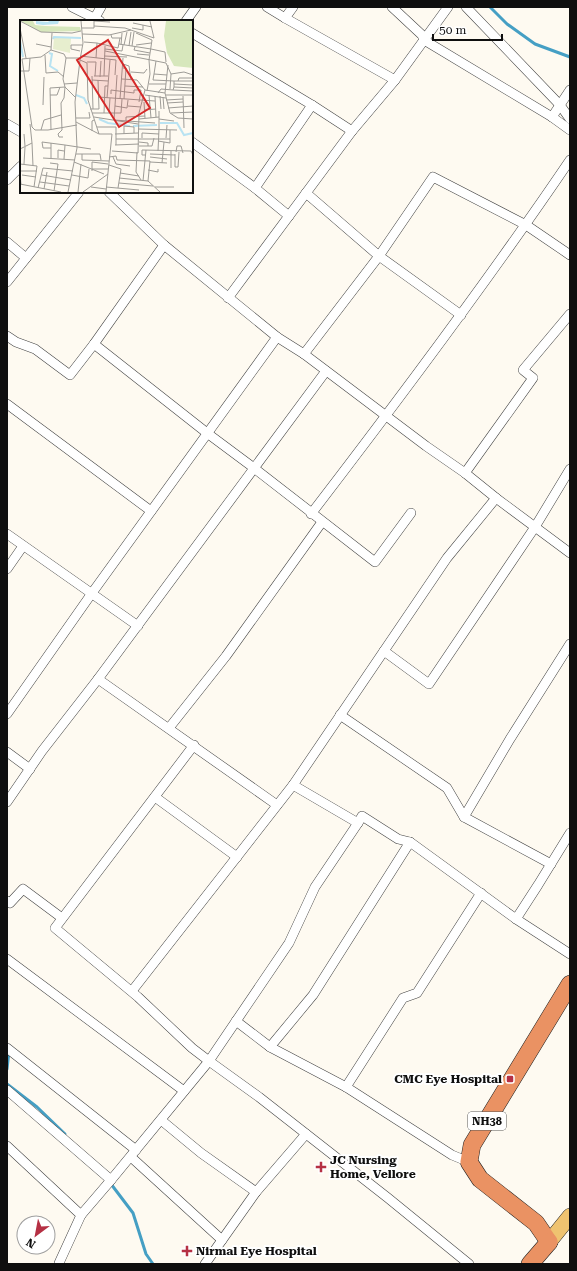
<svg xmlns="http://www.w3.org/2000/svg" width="577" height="1271" font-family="'Roboto Serif',serif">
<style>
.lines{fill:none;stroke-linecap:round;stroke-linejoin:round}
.stream{stroke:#459fc4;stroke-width:3}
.street-casing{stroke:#424242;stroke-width:10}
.primary-casing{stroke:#202020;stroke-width:16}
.highway-casing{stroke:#202020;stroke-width:18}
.street{stroke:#fff;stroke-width:9}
.primary{stroke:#efc370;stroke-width:15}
.highway{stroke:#ea9263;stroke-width:17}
.poi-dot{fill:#b53044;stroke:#fff;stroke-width:1.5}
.labels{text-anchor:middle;stroke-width:4;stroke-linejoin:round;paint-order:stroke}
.shield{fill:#fff;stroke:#575757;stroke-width:1}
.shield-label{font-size:11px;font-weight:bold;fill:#0f0f0f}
.poi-label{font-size:12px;font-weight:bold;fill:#0f0f0f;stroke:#fff;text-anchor:start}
.inset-river{fill:none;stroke:#b9e3f2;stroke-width:2}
.inset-road{fill:none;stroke:#9e9c97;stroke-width:1}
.view{fill:#d62828;fill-opacity:0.15;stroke:#d62828;stroke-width:2}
.inset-edge{fill:none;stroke:#0f0f0f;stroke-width:2}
</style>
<rect width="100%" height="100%" fill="#fefaf1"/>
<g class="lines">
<!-- stream -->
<g class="stream">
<path d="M 490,7 L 507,24 L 535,44 L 570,57"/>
<path d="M 7,1069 L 9,1051"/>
<path d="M 7,1084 L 37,1107 L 65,1134"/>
<path d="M 111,1184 L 133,1213 L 146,1254 L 153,1264"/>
</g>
<!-- street casing -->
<g class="street-casing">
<g id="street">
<path d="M 72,7 L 100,21"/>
<path d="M 267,7 L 285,18 L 395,80 L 448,7"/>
<path d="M 392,7 L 422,35 L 424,40 L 552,117 L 570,130"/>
<path d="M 466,7 L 560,105 L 570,119"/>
<path d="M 285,18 L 293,7"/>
<path d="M 93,21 L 101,7"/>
<path d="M 186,21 L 196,7"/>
<path d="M 192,33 L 312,105 L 352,131"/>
<path d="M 552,117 L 570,90"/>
<path d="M 7,124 L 21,132"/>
<path d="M 192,142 L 255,188 L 289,216"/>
<path d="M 7,180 L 21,166"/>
<path d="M 255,188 L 312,105"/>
<path d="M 109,192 L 164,245 L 277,337 L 304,354 L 426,446 L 465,473 L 496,498 L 570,553"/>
<path d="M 306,193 L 352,131 L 395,80"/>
<path d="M 7,242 L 26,258"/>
<path d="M 7,282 L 79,192"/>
<path d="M 228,298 L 306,193 L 379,256 L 461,315"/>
<path d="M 7,336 L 16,342 L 35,349 L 70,375 L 94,344 L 164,245"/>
<path d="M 94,344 L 207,433 L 254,468 L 375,562 L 411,513"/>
<path d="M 304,354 L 379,256 L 433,177 L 526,225 L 570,255"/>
<path d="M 7,404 L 151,511"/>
<path d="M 465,473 L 533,378 L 523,370 L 570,314"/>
<path d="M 311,514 C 400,398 488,281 570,160"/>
<path d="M 7,534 L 138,626"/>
<path d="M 7,569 L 23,546"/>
<path d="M 384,651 L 429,684 L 535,527 L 570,469"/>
<path d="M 98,679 L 277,805"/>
<path d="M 7,714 L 92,593 L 277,337"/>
<path d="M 340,715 L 447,788 L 464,817 L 551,864"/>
<path d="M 169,728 L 226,656 L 322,522"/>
<path d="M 194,745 L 55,928 L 138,997 L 192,1048 L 209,1061 L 259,1097 L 388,1198 L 469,1264"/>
<path d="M 7,752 L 30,769"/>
<path d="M 293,785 L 358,823 L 362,816 L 398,839 L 410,842 L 516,919 L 570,954"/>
<path d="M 155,797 L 237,857"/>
<path d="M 7,802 L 42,751 L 98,679 L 326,371"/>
<path d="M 464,817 L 510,739 L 570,644"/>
<path d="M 7,901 L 10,903 L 23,889 L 62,918"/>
<path d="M 516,919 L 538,885 L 570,833"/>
<path d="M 7,959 L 184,1091"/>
<path d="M 132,991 L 293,785 L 447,558 L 496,498"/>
<path d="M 236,1021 L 270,1047 L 346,1087"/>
<path d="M 270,1047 L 313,995 L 410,842"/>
<path d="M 7,1048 L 136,1150"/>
<path d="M 7,1090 L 111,1180"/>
<path d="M 161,1120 L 201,1153 L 256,1192"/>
<path d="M 7,1146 L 81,1215 L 59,1263 L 60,1264"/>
<path d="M 131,1157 L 222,1240"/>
<path d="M 469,1162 L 452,1155 L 346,1087 L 403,998 L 417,993 L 481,893"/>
<path d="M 81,1215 L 111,1180 L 209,1061 L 289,943 L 315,887 L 358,823"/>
<path d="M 205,1264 L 256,1192 L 306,1134"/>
</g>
</g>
<!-- primary casing -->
<g class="primary-casing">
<path id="primary" d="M 549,1242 L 570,1216"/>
</g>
<!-- highway casing -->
<g class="highway-casing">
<g id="highway">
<path d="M 549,1242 L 536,1223 L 480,1179 L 469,1162 L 472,1145 L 570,984"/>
<path d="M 530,1264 L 549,1242"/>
</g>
</g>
<!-- street -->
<use href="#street" class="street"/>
<!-- primary -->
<use href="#primary" class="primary"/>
<!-- highway -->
<use href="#highway" class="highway"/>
</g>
<!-- markers -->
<g class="poi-dot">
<rect x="506" y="1075" width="8" height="8" rx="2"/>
<path d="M319 1161h4v4h4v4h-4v4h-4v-4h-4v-4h4z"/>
<path d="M185 1245h4v4h4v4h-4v4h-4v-4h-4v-4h4z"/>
</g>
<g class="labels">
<!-- shield labels -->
<rect class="shield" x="468" y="1112" width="38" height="18" rx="3"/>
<g class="shield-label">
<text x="487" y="1125">NH38</text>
</g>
<!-- poi labels -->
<g class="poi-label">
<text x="502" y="1083" text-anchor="end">CMC Eye Hospital</text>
<text x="330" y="1164">JC Nursing<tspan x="330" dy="14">Home, Vellore</tspan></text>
<text x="196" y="1255">Nirmal Eye Hospital</text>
</g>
</g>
<!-- overview -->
<g transform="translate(20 20)">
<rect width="173" height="173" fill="#fefaf1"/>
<path d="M 1,1 L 13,1 L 15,5 L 25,6 L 60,7 L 61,11 L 21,12 ZM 146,1 L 173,1 L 173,48 L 154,46 L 147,33 L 144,16 Z" fill="#d7e7bc"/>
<path d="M 34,18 L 51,18 L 50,33 L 33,29 Z" fill="#e7eece"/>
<path d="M 16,1 L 28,2 L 29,1 L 44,1 L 39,1 L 38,4 L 23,5 L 16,4 Z" fill="#b9e3f2"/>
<path class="inset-river" d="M 33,19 L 34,17 L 61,18M 0,21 L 3,37M 29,33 L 32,34 L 30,46 L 38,51M 56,75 L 64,78 L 67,84M 79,99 L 88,103 L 110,106M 140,103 L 157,103 L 164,115 L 173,113M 113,106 L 137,105"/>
<path class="inset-road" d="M 0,1 L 21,12 L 52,13 L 61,11M 74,1 L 90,2M 113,3 L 132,7M 74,6 L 105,8 L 134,18 L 130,1M 0,8 L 6,38M 62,8 L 74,8 L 74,1M 112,8 L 123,10 L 123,5M 32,13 L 31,30 L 44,34 L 46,38M 116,13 L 132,20M 62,14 L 89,15 L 111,10M 91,15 L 92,18 L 102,18M 64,22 L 77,23 L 76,38M 77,23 L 98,28 L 100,18M 16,24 L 31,27M 99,24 L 131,29M 101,25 L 102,13M 104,25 L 107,12M 116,25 L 131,23M 109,26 L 111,12M 112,26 L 114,12M 115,27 L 114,30 L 130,33M 85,29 L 102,31 L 103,25M 131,29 L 145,32 L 146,42M 31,30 L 21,37 L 2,39 L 12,107 L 15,110 L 28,110 L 57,105M 60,31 L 51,29 L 51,25 L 62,25M 85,31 L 146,43 L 151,54 L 164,52 L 173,55M 117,34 L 129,35M 25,35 L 26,53 L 38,52 L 44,57M 60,36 L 96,40 L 95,55M 84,36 L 107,37M 60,40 L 67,43 L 68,80 L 79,114 L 92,114 L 86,172M 60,40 L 63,23 L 61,1M 129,40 L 132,20M 67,42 L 76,42 L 75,56M 103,44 L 109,46 L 111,60M 148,45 L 145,73 L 150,93 L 158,98 L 173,99M 103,48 L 106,48 L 104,79M 0,51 L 9,51 L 10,38M 111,52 L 124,53 L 127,49M 134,54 L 136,41M 147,55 L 134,54 L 133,60 L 154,61 L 154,67 L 173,68M 72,56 L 73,89M 74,56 L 88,56M 84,56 L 85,26M 80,57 L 81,41M 102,59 L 117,60 L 125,70 L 145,73M 72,60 L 88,61M 154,61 L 173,61M 158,61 L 159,58 L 173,58M 44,64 L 57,63M 129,64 L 146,64M 154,64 L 173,65M 105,66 L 123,67M 154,67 L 153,70 L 173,71M 150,69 L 151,54M 96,71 L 94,100 L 135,103M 96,71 L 97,55M 127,71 L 130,54 L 129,40M 138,73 L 141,69 L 153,70M 91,74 L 91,70 L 114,73 L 114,70 L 121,70M 30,75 L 37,75 L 40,67M 125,75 L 146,78M 129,75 L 131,98M 146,75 L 173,75M 135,76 L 136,97M 140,76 L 141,89M 163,76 L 164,108M 55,77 L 45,67 L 43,59 L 46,38 L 59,38M 78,77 L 135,81M 143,77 L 144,89M 87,78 L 90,40M 100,79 L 103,38M 146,80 L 163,79M 119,82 L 121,70M 124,82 L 125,98M 147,83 L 163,82M 23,85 L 24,57M 95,86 L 107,88 L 108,80M 108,86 L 121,87M 148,88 L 173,86M 70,89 L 79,89 L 78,60M 124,90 L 136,89M 72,93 L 101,93 L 102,79M 84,93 L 85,66 L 88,66M 89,93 L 90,78M 151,93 L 173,92M 74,97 L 118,104M 56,98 L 70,98 L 69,92M 119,99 L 139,97M 139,99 L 154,101M 106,101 L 106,97 L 125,96M 56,102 L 79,114M 77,107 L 96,107 L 96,125M 118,109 L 157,110M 139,109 L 139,91M 21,110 L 24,100 L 41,95M 31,110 L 30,68 L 45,67 L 44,78 L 41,83 L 42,110 L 38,114 L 39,117 L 43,117M 72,111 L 72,101 L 74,100M 4,114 L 5,126M 95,114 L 118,113M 104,114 L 104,106 L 114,107 L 114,113M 122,118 L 122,113 L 139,114M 146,118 L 147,105M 96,119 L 150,119M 138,121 L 150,123 L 150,110M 12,123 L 13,146M 31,123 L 31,138M 45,125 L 71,129M 95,125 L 119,124M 119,126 L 128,126 L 128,123 L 119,122M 128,126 L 132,126 L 134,118M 31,128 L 23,128 L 22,122 L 45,125 L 44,139M 0,129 L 12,123 L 10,104M 92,131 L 118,133 L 119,93 L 125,70M 138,131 L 139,109M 117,132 L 116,152 L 121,160M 156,132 L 157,126 L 161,126 L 163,133M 56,134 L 80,134 L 81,140M 62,134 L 62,140 L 89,141M 130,134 L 155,135M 155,134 L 155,147 L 158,147M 126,135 L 122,135 L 122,130 L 171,131 L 173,135M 89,137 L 96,136 L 97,140 L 130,141 L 128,161M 93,137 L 96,144 L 110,146M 130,137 L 147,139M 23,138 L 55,140M 38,138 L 38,130 L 44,131M 54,142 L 84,154M 130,142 L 147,143M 30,143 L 38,144 L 34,171M 142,143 L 144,122M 0,144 L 17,146 L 14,167M 4,144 L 5,127M 89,145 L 101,149 L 98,168M 158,147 L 159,132M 151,148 L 151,131M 72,149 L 88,149M 128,150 L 138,152 L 138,149M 0,151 L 17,151M 72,151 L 72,142 L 88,144M 0,153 L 1,165M 100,153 L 119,156M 2,155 L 16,157M 22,155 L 51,160M 52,155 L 68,158 L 69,149M 99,158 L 128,161 L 140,172M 123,161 L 126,130M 20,162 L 49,166M 99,163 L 133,166M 0,164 L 41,172M 71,167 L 86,169M 86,167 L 119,170M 135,167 L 154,167M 18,168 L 23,148 L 53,151M 24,169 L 27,152M 48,172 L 57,128 L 55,82 L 60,40M 58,172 L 61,144M 63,172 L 88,154"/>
<path class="view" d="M 88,20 L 130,88 L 99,107 L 57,40 Z"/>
<rect width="173" height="173" class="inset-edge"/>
</g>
<!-- border -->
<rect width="577" height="1271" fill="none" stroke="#0f0f0f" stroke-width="16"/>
<!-- north arrow -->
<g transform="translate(36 1235) rotate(212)"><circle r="19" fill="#ffffff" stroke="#9f9f9f"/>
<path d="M0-3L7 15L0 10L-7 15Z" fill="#b53044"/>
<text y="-6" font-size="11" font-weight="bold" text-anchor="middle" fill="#0f0f0f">N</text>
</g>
<!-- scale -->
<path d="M433 34v6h69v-6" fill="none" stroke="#0f0f0f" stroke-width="2"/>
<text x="439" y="34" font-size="12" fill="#0f0f0f" stroke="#ffffff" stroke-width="3" paint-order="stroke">50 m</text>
</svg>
